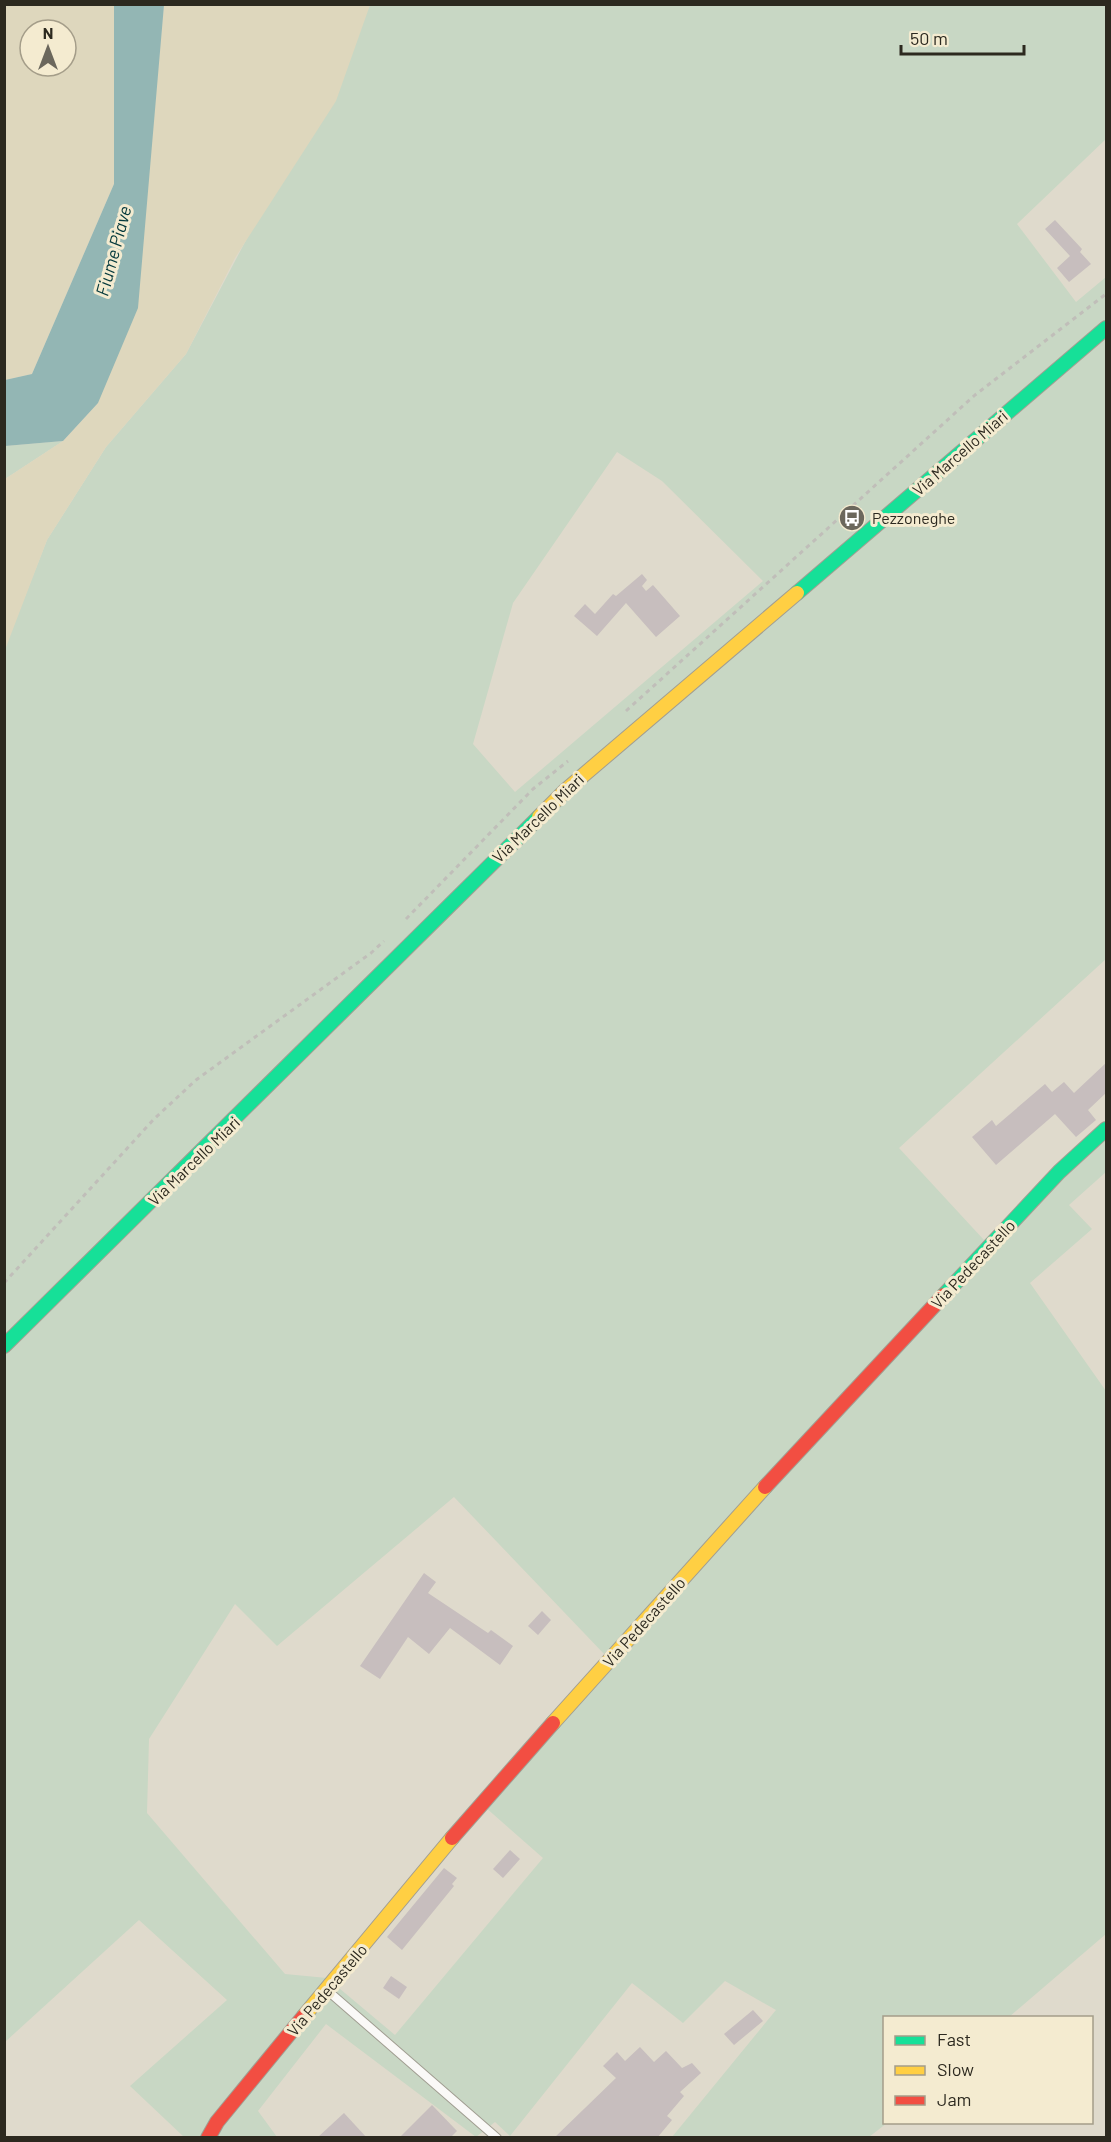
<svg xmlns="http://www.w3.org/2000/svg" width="1111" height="2142" font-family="Barlow,sans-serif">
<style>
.green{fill:#c8d7c4;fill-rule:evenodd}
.sand{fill:#ded7bd;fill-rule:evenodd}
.water{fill:#93b6b4}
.building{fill:#c7bebe}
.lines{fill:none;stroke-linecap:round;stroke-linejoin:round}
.lane-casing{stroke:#a19e92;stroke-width:10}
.fast-casing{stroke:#a19e92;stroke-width:16}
.slow-casing{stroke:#a19e92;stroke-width:16}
.jam-casing{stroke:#a19e92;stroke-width:16}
.path{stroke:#c0beb9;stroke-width:3;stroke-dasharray:4.5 4.5;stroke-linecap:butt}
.lane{stroke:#faf9f7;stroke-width:8}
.fast{stroke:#16e098;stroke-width:14}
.slow{stroke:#ffcf43;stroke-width:14}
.jam{stroke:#f24e42;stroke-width:14}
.labels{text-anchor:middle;stroke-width:6;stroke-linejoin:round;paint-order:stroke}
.street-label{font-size:16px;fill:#2c291f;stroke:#f4ebd0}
.poi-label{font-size:16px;fill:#2c291f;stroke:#f4ebd0;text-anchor:start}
.water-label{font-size:18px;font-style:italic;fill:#03383b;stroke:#f4ebd0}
</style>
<rect width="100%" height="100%" fill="#dfdacc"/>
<!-- green -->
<g class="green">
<path d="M 370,5 L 1106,5 L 1106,139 L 1017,224 L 1076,302 L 1106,277 L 1106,959 L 899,1148 L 984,1240 L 1106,1122 L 1106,1172 L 1069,1205 L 1092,1229 L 1030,1283 L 1106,1391 L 1106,1934 L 1009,2017 L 884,2018 L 884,2122 L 887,2123 L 869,2137 L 672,2137 L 776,2010 L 725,1981 L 683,2023 L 632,1983 L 510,2136 L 495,2122 L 476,2137 L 326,2024 L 258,2111 L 277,2137 L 184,2137 L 130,2086 L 227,2000 L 139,1920 L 5,2042 L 4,650 L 47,540 L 106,447 L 186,354 ZM 617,452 L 662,481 L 763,581 L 515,792 L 473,744 L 513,603 ZM 454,1497 L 606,1656 L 476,1799 L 543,1858 L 395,2035 L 327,1978 L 285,1974 L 147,1813 L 149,1739 L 235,1604 L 277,1646 Z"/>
<path d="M 63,441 L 5,479 L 5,446 Z"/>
</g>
<!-- sand -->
<g class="sand">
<path d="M 5,5 L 114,5 L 114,184 L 32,374 L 5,380 ZM 30,30 L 66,30 L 66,66 L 30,66 Z"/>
<path d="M 164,5 L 370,5 L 336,101 L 235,258 L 186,354 L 106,447 L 47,540 L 5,650 L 5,479 L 63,441 L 98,403 L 154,113 Z"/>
</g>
<!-- water -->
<path class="water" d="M 114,5 L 164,5 L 138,308 L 98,403 L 63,441 L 5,446 L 5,380 L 32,374 L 114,184 Z"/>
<!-- building -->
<g class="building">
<path d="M 1055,220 L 1082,249 L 1080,252 L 1091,264 L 1069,282 L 1057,268 L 1070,256 L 1045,229 Z"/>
<path d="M 642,574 L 647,580 L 642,586 L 646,591 L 653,585 L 680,616 L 656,637 L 626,603 L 597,636 L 574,616 L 585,604 L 595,614 L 613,594 L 616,596 Z"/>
<path d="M 1107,1062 L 1107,1092 L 1088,1110 L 1096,1120 L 1076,1137 L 1055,1114 L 996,1165 L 972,1137 L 992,1120 L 996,1126 L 1045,1084 L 1052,1092 L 1064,1082 L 1074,1093 Z"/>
<path d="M 424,1573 L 436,1582 L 428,1593 L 488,1633 L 491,1630 L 513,1646 L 500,1665 L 450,1628 L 429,1654 L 408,1637 L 380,1679 L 360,1666 Z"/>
<path d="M 542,1611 L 551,1620 L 538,1635 L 528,1626 Z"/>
<path d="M 510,1850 L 520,1859 L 503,1878 L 493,1869 Z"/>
<path d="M 444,1868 L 457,1878 L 452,1884 L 454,1886 L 402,1950 L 387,1937 Z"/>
<path d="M 391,1976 L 407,1987 L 399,1999 L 383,1988 Z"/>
<path d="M 753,2010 L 763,2021 L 734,2045 L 724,2034 Z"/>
<path d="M 640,2047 L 654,2062 L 666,2051 L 682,2068 L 692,2063 L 701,2073 L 680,2092 L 684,2096 L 667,2116 L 672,2120 L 657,2138 L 554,2138 L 616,2078 L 603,2066 L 617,2052 L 625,2061 Z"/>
<path d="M 432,2105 L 457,2131 L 450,2138 L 399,2138 Z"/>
<path d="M 344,2113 L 367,2138 L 317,2138 Z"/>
</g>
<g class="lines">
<!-- lane casing -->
<g class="lane-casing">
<path id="lane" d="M 328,1991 L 497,2138"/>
</g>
<!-- fast casing -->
<g class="fast-casing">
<g id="fast">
<path d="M 797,593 L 1106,328"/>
<path d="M 944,1295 L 1059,1172 L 1106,1129"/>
<path d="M 4,1346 L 539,817"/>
</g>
</g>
<!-- slow casing -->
<g class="slow-casing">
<g id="slow">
<path d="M 539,817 L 566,790 L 797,593"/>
<path d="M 553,1723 L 765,1487"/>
<path d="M 304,2016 L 452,1838"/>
</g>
</g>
<!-- jam casing -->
<g class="jam-casing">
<g id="jam">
<path d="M 765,1487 L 944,1295"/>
<path d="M 452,1838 L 553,1723"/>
<path d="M 208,2138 L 217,2122 L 304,2016"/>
</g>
</g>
<!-- path -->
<g class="path">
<path d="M 626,711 L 975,395 L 1106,294"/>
<path d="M 406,919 L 533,789 L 568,761"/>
<path d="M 4,1283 L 154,1119 L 196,1080 L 371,953 L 384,941"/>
</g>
<!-- lane -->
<use href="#lane" class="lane"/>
<!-- fast -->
<use href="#fast" class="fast"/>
<!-- slow -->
<use href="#slow" class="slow"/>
<!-- jam -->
<use href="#jam" class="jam"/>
</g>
<!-- icons -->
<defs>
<g id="bus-disc" transform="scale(1.35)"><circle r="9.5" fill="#6b675c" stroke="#f4ebd0"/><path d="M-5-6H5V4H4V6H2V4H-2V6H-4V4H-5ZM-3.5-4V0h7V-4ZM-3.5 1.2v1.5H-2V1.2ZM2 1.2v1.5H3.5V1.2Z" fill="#fff"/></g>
</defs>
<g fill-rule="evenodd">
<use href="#bus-disc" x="852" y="518"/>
</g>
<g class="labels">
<!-- street labels -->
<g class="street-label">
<text transform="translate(960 453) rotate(-41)" y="6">Via Marcello Miari</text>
<text transform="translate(538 818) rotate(-44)" y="6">Via Marcello Miari</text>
<text transform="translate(194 1161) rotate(-44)" y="6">Via Marcello Miari</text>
<text transform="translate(973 1264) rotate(-47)" y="6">Via Pedecastello</text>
<text transform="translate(644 1622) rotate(-48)" y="6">Via Pedecastello</text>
<text transform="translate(327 1990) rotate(-50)" y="6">Via Pedecastello</text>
</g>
<!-- poi labels -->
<g class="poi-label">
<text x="872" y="524">Pezzoneghe</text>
</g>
<!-- water labels -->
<g class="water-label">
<text transform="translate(114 251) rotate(-75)" y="6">Fiume Piave</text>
</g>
</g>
<!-- border -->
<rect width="1111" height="2142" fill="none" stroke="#2c291f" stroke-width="12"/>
<!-- legend -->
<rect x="883" y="2016" width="210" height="108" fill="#f4ebd0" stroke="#a49d89" stroke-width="1.5"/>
<rect x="895" y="2036" width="30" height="9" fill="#16e098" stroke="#a49d89" stroke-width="1.5"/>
<text x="937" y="2046" font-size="18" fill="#2c291f">Fast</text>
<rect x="895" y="2066" width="30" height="9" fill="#ffcf43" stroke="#a49d89" stroke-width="1.5"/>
<text x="937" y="2076" font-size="18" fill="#2c291f">Slow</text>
<rect x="895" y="2096" width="30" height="9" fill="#f24e42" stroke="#a49d89" stroke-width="1.5"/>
<text x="937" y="2106" font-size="18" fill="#2c291f">Jam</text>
<!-- north arrow -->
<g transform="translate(48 48)"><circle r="28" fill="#f4ebd0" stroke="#a49d89" stroke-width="1.5"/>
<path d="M0-4.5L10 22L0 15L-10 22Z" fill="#6b675c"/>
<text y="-9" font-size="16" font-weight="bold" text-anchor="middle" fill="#2c291f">N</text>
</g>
<!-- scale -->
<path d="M901 45v9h123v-9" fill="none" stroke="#2c291f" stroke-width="3"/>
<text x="910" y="45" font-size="18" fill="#2c291f" stroke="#f4ebd0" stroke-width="4.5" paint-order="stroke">50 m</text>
</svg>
